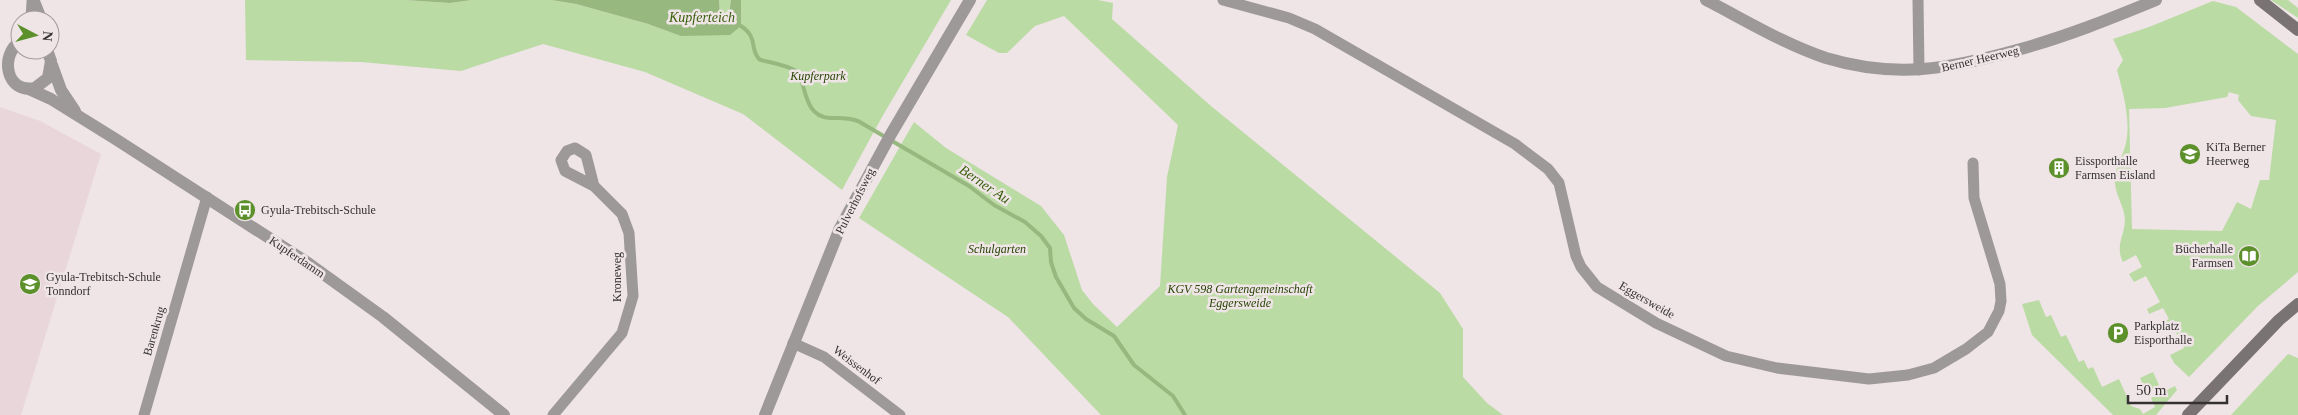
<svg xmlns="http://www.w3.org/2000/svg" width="2298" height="415" font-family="Georgia,serif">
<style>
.built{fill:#e9d6da}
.green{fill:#bbdba4;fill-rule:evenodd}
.water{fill:#97b97f}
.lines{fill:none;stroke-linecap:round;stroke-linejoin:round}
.stream{stroke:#97b97f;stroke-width:4}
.minor{stroke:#9d9999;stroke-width:11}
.tertiary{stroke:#9d9999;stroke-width:12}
.secondary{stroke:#7a7374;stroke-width:12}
.labels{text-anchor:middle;stroke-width:5;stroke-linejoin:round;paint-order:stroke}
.street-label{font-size:12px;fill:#353132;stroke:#efe4e6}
.park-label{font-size:12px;font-style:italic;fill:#264405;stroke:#efe4e6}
.poi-label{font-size:12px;fill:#353132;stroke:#efe4e6;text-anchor:start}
.water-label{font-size:14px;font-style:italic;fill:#375f0a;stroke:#efe4e6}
</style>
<rect width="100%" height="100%" fill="#efe4e6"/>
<!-- built -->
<path class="built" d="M 0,107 L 40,121 L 101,154 L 21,415 L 0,415 Z"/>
<!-- green -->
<g class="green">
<path d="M 245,0 L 405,0 L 450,3 L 472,0 L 551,0 L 576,4 L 648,24 L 682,36 L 740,26 L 741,0 L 951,0 L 882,117 L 842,190 L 743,114 L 645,72 L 543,44 L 461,71 L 361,62 L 246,60 Z"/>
<path d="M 719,0 L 731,0 L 728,21 L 720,14 Z"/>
<path d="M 987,0 L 1098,0 L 1113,3 L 1112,19 L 1211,106 L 1440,293 L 1463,329 L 1463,377 L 1487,403 L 1503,415 L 1101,415 L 1008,317 L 859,218 L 914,122 L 946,148 L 1041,206 L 1064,235 L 1082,290 L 1093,304 L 1117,327 L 1160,286 L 1167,177 L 1178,125 L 1064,16 L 1035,26 L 1007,53 L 999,53 L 966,35 Z"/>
<path d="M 2271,0 L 2288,0 L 2298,8 L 2298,18 Z"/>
<path d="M 2213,1 L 2236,7 L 2298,54 L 2298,272 L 2258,306 L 2189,377 L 2174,363 L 2170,355 L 2184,348 L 2172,325 L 2159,332 L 2156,326 L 2169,319 L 2163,308 L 2149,314 L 2147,309 L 2160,302 L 2146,276 L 2134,282 L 2129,274 L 2142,267 L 2136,255 L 2123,262 C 2115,246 2124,237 2125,221 C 2125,207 2116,197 2115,183 C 2114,167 2123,157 2126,143 C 2131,120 2123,92 2117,70 L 2123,60 L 2113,39 L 2149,27 ZM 2229,92 L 2239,95 L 2238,100 L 2251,116 L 2276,120 L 2269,180 L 2260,180 L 2251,209 L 2237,202 L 2222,231 L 2132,229 L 2129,109 L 2165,108 L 2227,97 Z"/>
<path d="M 2039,300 L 2046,317 L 2051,315 L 2061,337 L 2066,335 L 2079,362 L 2084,360 L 2088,369 L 2093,367 L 2102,387 L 2119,379 L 2131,406 L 2140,409 L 2143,414 L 2155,407 L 2151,398 L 2175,386 L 2177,390 L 2156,415 L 2113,415 L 2032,335 L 2022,304 Z"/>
<path d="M 2288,354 L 2298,358 L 2298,415 L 2231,415 Z"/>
<path d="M 2153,372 L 2159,385 L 2146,391 L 2140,378 Z"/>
</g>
<!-- water -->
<g class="water">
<path d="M 405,0 L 472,0 L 450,3 Z"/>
<path d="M 551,0 L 719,0 L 720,14 L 728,21 L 731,0 L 741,0 L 741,26 L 730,35 L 681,36 L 648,24 L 576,4 Z"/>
</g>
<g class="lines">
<!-- stream -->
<path class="stream" d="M 741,26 C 759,38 749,48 759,59 C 762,62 787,63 799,73 C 806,91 806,117 830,118 C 841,118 847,117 858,121 L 969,186 L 994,205 L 1025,222 L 1041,236 L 1050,248 L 1051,262 L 1056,277 L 1074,308 L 1086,319 L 1114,336 L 1134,365 L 1173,396 L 1185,415"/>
<!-- minor -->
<g class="minor">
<path d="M 34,0 L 42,20"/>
<path d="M 1223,0 L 1289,18 L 1315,29 L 1515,144 L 1548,169 L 1559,183 L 1576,256 L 1581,267 L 1597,287 L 1656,323 L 1726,356 L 1777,368 L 1869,379 L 1908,375 L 1934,368 L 1966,349 L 1988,332 L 1999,311 L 2001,301 L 2000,284 L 1974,198 L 1973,163"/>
<path d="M 1918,0 L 1919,70"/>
<path d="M 31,20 L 32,2"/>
<path d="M 793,343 L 824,357 L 900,415"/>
<path d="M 144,415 L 207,197"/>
<path d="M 553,415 L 622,333 L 633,296 L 629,233 L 622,214 L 594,186 L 565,171 L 561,160 L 567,151 L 575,148 L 586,155 L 594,186"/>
</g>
<!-- tertiary -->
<g class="tertiary">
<path d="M 1706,0 C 1745,20 1784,44 1826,58 C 1896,79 1949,69 2017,50 C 2065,37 2110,19 2156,0"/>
<path d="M 20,42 C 0,54 5,94 35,88 L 48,78 L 51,61 L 47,50"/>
<path d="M 52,65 L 61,90 L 75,111"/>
<path d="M 29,89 L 51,99 L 117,140 L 308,263 L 383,317 L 504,415"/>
<path d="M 765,415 L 840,228 L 891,134 L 970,0"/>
</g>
<!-- secondary -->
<g class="secondary">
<path d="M 2260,0 L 2298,30"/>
<path d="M 2188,415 L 2279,320 L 2298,304"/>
</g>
</g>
<!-- icons -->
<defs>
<g id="school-disc" transform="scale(1.125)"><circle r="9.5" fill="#5c902a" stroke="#efe4e6"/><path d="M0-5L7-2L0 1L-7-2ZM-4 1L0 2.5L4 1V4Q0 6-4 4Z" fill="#fff"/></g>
<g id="building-disc" transform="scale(1.125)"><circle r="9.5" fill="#5c902a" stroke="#efe4e6"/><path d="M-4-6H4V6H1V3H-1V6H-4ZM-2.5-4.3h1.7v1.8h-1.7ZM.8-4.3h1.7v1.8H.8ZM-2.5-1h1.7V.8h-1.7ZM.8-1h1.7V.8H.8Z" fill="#fff"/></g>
<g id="bus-disc" transform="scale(1.125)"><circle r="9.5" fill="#5c902a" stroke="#efe4e6"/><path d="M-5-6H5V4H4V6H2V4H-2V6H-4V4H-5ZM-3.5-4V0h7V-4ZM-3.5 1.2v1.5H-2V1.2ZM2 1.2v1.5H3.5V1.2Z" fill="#fff"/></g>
<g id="library-disc" transform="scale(1.125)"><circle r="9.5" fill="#5c902a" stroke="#efe4e6"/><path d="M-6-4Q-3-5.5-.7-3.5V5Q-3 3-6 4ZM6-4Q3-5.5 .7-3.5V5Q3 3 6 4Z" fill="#fff"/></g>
<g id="parking-disc" transform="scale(1.125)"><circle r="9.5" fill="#5c902a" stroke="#efe4e6"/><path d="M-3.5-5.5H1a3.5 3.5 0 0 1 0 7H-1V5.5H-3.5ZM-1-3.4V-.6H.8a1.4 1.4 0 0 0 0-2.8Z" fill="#fff"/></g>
</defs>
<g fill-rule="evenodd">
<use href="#school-disc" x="2190" y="154"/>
<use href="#building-disc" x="2059" y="168"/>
<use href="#bus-disc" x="245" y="210"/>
<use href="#library-disc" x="2249" y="256"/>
<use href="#school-disc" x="30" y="284"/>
<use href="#parking-disc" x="2118" y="333"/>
</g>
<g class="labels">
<!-- street labels -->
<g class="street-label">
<text transform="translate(1980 59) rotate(-13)" y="4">Berner Heerweg</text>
<text transform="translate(855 201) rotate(-63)" y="4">Pulverhofsweg</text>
<text transform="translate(297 257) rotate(34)" y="4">Kupferdamm</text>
<text transform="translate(617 277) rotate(-90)" y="4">Kroneweg</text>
<text transform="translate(1647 300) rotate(30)" y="4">Eggersweide</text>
<text transform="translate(154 331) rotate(-74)" y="4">Barenkrug</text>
<text transform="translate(857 365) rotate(37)" y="4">Weissenhof</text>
</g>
<!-- park labels -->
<g class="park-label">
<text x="818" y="80">Kupferpark</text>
<text x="997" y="253">Schulgarten</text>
<text x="1240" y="293">KGV 598 Gartengemeinschaft<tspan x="1240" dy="14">Eggersweide</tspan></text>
</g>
<!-- poi labels -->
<g class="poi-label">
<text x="2206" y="151">KiTa Berner<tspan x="2206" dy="14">Heerweg</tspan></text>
<text x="2075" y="165">Eissporthalle<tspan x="2075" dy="14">Farmsen Eisland</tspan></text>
<text x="261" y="214">Gyula-Trebitsch-Schule</text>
<text x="2233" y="253" text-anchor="end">Bücherhalle<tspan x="2233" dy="14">Farmsen</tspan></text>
<text x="46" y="281">Gyula-Trebitsch-Schule<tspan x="46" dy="14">Tonndorf</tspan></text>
<text x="2134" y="330">Parkplatz<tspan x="2134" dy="14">Eisporthalle</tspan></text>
</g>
<!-- water labels -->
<g class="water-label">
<text x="702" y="22">Kupferteich</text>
<text transform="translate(985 184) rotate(34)" y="5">Berner Au</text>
</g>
</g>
<!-- north arrow -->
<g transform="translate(35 35) rotate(96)"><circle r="24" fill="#efe4e6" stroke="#a59c9e"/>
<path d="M0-4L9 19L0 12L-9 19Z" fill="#5c902a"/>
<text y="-8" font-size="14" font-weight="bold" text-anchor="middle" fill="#353132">N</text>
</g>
<!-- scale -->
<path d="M2128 395v8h99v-8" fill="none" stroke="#353132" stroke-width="2.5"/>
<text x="2136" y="395" font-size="15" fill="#353132" stroke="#efe4e6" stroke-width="4" paint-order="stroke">50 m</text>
</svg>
